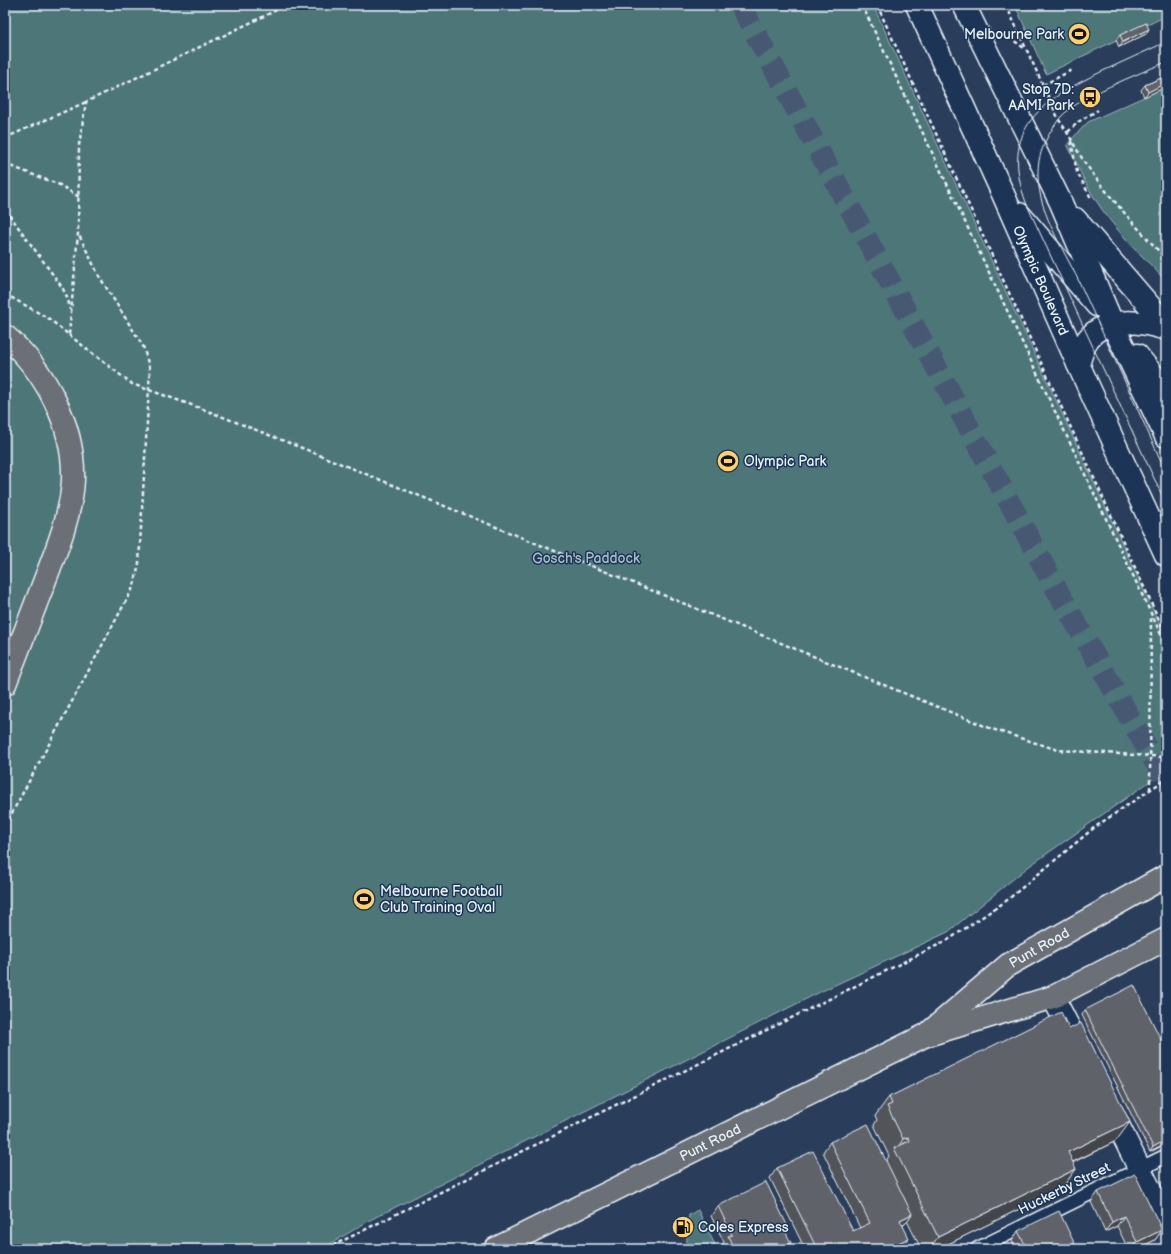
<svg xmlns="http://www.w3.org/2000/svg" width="1171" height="1254" font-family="'Balsamiq Sans',sans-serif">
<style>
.green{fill:#4e7679;stroke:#9bb4b8}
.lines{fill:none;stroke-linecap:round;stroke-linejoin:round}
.motorway-tunnel{stroke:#465973;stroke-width:22;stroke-dasharray:22 11;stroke-linecap:butt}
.service-casing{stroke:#e8f1f8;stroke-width:16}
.minor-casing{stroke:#e8f1f8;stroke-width:25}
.secondary-casing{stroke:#e8f1f8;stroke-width:25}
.trunk-casing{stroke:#e8f1f8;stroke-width:25}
.motorway-casing{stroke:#e8f1f8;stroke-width:25}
.path{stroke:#e8f1f8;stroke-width:2.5;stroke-dasharray:4 3;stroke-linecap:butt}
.service{stroke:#1d3557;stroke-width:13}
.minor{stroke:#1d3557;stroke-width:22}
.secondary{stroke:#1d3557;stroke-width:22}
.trunk{stroke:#6b6f75;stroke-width:22}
.motorway{stroke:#6b6f75;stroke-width:22}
.tram{stroke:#e8f1f8;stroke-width:1}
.wall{fill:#51545a;stroke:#e8f1f8}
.shaded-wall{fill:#42454a;stroke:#e8f1f8}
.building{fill:#5e6269;stroke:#e8f1f8}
.labels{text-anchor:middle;stroke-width:3;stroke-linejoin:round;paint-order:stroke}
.poi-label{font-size:14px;fill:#e8f1f8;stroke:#1d3557;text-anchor:start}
.street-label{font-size:14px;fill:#e8f1f8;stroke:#1d3557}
.park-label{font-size:14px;fill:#aac0c5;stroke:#1d3557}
</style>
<rect width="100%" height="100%" fill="#2a3e5b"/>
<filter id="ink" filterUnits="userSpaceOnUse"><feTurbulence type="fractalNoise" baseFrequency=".025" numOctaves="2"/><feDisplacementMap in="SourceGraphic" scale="8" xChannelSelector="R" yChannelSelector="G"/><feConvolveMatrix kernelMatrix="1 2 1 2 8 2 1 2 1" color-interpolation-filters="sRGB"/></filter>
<g filter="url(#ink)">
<!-- green -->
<g class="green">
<path d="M 5,5 L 873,5 L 1166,638 L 1166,770 L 1028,867 L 948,932 L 820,992 L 370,1220 L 322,1249 L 5,1249 Z"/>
<path d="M 1015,5 L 1166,5 L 1166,16 L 1046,74 Z"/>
<path d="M 1166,87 L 1166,281 C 1142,255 1114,230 1095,199 C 1084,182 1076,162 1067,144 L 1088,122 Z"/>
<path d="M 698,1210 L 717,1249 L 686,1249 L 689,1215 Z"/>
</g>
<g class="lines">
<!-- motorway-tunnel -->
<path class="motorway-tunnel" d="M 740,5 L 1058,592 L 1166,781"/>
<!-- service casing -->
<g class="service-casing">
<path id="service" d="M 977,1249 L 1166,1156"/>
</g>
<!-- minor casing -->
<g class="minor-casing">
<g id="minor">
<path d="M 1053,997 L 1084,1057"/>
<path d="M 1109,1107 L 1166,1222"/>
</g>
</g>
<!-- secondary casing -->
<g class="secondary-casing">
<g id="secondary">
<path id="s1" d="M 917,5 L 1003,194 L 1078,364 L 1166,555"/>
<path d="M 964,5 L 1061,203 L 1113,325 L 1166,436"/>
<path d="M 1019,214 L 1097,305"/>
<path d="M 1075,219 L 1166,325"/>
<path d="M 1137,355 L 1166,391"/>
<path d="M 1078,364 C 1081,356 1083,346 1088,339 C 1106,316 1142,321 1166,329"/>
</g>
</g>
<!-- trunk casing -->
<g class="trunk-casing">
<g id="trunk">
<path id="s2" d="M 931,1031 L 1008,965 L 1166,876"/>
<path id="s3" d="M 495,1249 L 924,1036 L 1053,997 L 1166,939"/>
</g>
</g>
<!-- motorway casing -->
<g class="motorway-casing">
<path id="motorway" d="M 5,336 C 45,370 75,426 73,480 C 71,516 56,551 43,585 C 30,618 18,651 5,684"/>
</g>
<!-- path -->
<g class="path">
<path d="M 862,5 L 1166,645"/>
<path d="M 877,5 L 1166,635"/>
<path d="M 1006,5 L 1059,120 C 1070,135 1077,152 1088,167 C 1111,200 1139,229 1166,259"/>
<path d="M 1009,37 L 1024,48"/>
<path d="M 1043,85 L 1074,69"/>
<path d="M 1068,132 L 1078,122 L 1098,110"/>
<path d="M 5,138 L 86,102"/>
<path d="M 1071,141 L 1077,172 L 1091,198"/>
<path d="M 5,164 L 60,185 L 79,197"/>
<path d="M 5,209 L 62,287 L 68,299 L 70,310"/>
<path d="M 5,294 L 48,318 L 69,335 L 78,233 L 79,145 L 86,102 L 287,5"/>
<path d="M 69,335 L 132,384 L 200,408 L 302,448 L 992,729 L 1058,750 L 1166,757"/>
<path d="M 1150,790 L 1151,615"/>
<path d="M 5,826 L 134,586 L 139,563 L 150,370 L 143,346 L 99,276 L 78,233"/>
<path d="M 326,1249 L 948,940 L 1006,901 L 1095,827 L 1166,779"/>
</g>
<!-- service -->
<use href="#service" class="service"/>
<!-- minor -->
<use href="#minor" class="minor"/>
<!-- secondary -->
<use href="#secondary" class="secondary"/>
<!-- trunk -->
<use href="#trunk" class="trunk"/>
<!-- motorway -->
<use href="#motorway" class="motorway"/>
<!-- tram -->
<g class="tram">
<path d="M 1166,42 C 1146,51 1125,61 1105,70 C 1043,99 997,128 1027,205 L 1166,504"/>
<path d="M 1166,62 C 1139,74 1077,97 1060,118 C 1047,135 1037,154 1038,176 C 1039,216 1066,252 1082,288 C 1110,349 1138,410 1166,472"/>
</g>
</g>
<!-- wall -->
<g class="wall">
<path d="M 1146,34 L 1119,47 L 1116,40 L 1120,35 Z"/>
<path d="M 1166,76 L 1144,97 L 1141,90 L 1145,85 Z"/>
<path d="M 1085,1010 L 1166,1144 L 1150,1152 L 1082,1015 Z"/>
<path d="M 889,1097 L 1116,1141 L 1072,1163 L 1076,1169 L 1062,1188 L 938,1249 L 921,1249 L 907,1221 L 905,1224 L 903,1225 L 902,1248 L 899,1249 L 805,1249 L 770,1178 L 777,1168 L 853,1231 L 860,1228 L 823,1152 L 830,1142 L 886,1161 L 889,1156 L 874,1125 L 877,1120 L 875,1116 Z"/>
<path d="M 1098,1192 L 1162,1230 L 1155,1240 L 1137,1249 L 1128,1249 L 1117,1226 L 1105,1232 L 1091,1202 Z"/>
<path d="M 718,1206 L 788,1227 L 785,1231 L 787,1249 L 722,1249 L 721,1246 L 724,1242 L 711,1216 Z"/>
<path d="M 1018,1231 L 1077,1249 L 1016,1249 L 1012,1241 Z"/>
</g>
<!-- shaded-wall -->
<g class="shaded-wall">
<path d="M 1149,29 L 1146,34 L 1119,47 L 1123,42 Z"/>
<path d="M 1166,83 L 1166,87 L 1144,97 L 1148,92 Z"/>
<path d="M 1130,1122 L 1116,1141 L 1054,1171 L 1068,1152 Z"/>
<path d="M 908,1137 L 897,1153 L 896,1151 L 903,1139 Z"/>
<path d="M 1166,1140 L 1166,1144 L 1150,1152 L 1153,1147 Z"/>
<path d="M 1076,1169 L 1062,1188 L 938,1249 L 929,1249 L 938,1237 Z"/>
<path d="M 912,1214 L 905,1224 L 893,1230 L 900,1220 Z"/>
<path d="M 1124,1216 L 1117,1226 L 1105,1232 L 1112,1222 Z"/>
<path d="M 1162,1230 L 1155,1240 L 1137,1249 L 1133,1249 L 1137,1242 Z"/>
<path d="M 909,1238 L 902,1248 L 899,1249 L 886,1249 Z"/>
<path d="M 791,1243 L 787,1249 L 780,1249 Z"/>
<path d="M 1052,1245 L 1049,1249 L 1044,1249 Z"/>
</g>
<!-- building -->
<g class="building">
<path d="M 1146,23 L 1149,29 L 1123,42 L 1120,35 Z"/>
<path d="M 1166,76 L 1166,83 L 1148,92 L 1145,85 Z"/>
<path d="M 1134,985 L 1166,1050 L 1166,1140 L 1153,1147 L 1085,1010 Z"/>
<path d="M 1061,1012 L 1069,1029 L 1081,1023 L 1130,1122 L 1068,1152 L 1076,1169 L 938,1237 L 894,1148 L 910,1141 L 908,1137 L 903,1139 L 887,1106 L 892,1104 L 889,1097 Z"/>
<path d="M 868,1124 L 912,1214 L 900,1220 L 909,1238 L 886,1249 L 817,1249 L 777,1168 L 813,1151 L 853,1231 L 870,1223 L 830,1142 Z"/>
<path d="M 1135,1174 L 1162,1230 L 1137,1242 L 1124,1216 L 1112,1222 L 1098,1192 Z"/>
<path d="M 766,1182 L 788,1227 L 784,1229 L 791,1243 L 780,1249 L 734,1249 L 728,1236 L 732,1235 L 718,1206 Z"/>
<path d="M 1059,1211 L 1077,1249 L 1054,1249 L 1052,1245 L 1044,1249 L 1027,1249 L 1018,1231 Z"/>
</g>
</g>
<!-- icons -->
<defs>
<g id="stadium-disc" transform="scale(1.15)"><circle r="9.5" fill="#ffd166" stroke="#1d3557"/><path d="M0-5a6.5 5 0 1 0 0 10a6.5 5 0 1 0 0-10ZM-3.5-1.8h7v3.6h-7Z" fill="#111"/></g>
<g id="bus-disc" transform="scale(1.15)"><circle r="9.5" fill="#ffd166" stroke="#1d3557"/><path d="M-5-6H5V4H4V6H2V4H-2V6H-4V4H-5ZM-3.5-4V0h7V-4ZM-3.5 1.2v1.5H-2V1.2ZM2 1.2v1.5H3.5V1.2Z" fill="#111"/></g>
<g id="fuel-disc" transform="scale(1.15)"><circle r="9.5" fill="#ffd166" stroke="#1d3557"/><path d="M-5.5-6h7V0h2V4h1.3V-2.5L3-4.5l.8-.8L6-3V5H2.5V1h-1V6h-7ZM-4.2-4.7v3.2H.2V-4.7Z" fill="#111"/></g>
</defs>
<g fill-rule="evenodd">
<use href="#stadium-disc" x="1079" y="34"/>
<use href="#bus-disc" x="1090" y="97"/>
<use href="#stadium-disc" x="728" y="461"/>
<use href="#stadium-disc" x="364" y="899"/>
<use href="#fuel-disc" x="683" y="1227"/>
</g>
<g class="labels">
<!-- poi labels -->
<g class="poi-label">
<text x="1064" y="39" text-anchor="end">Melbourne Park</text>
<text x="1074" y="94" text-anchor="end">Stop 7D:<tspan x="1074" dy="16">AAMI Park</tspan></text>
<text x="744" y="466">Olympic Park</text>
<text x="380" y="896">Melbourne Football<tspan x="380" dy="16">Club Training Oval</tspan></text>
<text x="698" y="1232">Coles Express</text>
</g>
<!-- street labels -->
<g class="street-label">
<text dy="5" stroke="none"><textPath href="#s1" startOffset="302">Olympic Boulevard</textPath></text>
<text dy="5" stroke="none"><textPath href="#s2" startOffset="137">Punt Road</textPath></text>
<text dy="5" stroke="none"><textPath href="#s3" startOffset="240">Punt Road</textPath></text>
<text transform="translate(1064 1188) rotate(-26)" y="5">Huckerby Street</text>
</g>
<!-- park labels -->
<g class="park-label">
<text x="586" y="563">Gosch's Paddock</text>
</g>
</g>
<!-- margin -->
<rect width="1171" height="1254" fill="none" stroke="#1d3557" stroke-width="20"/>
<rect x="10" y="10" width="1151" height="1234" fill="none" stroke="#e8f1f8" stroke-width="1.5" filter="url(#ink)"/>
</svg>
